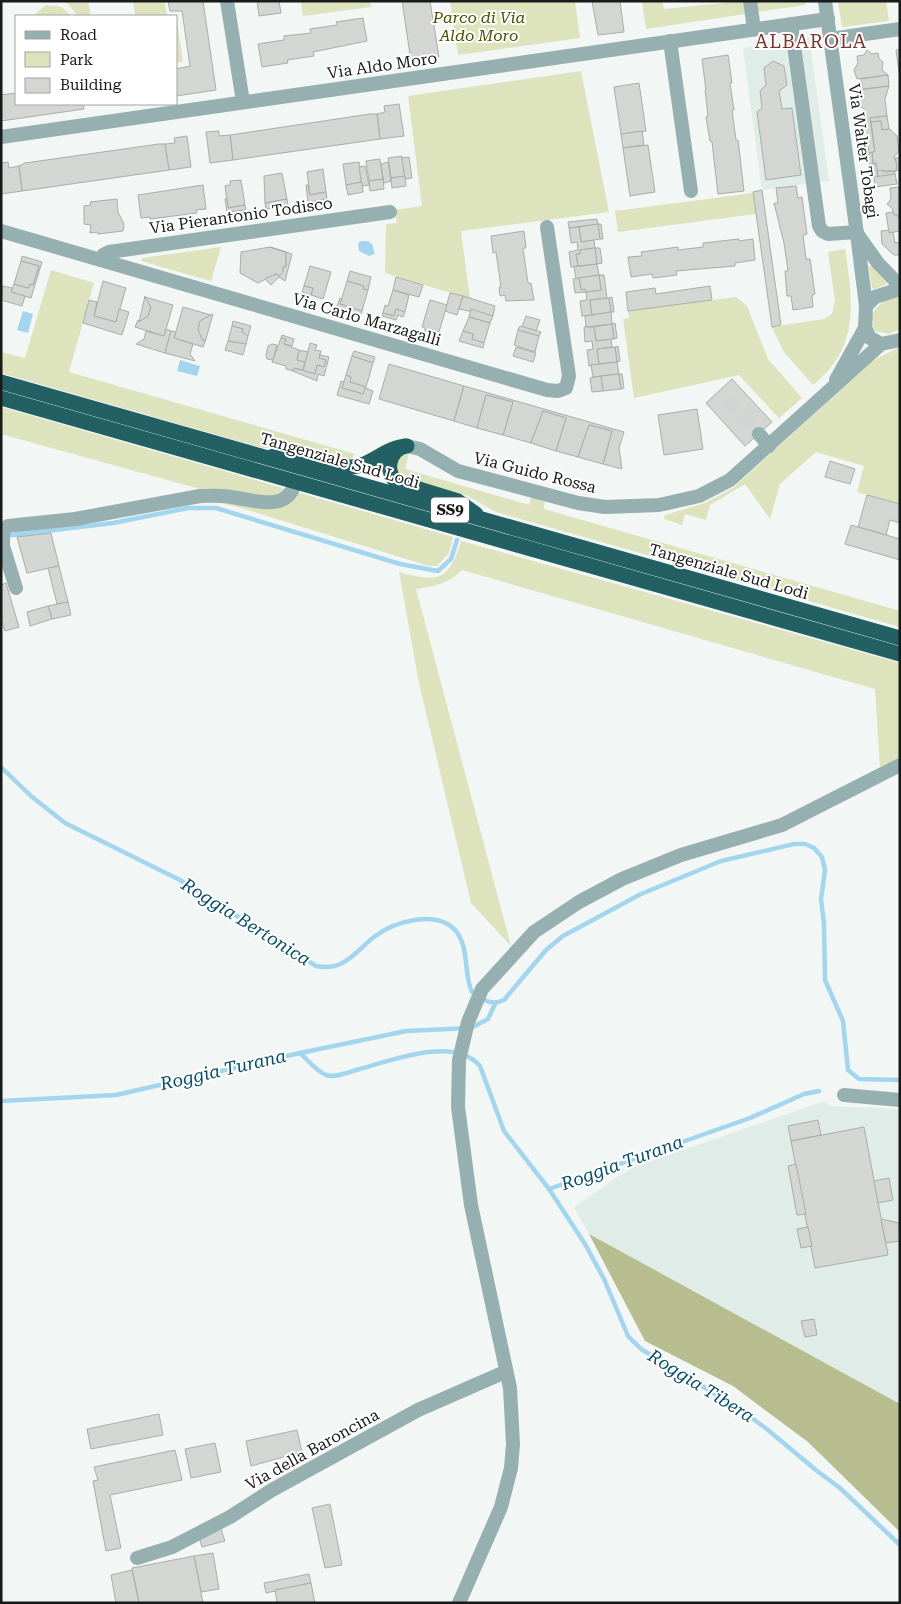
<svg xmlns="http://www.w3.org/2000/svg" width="901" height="1604" font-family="'Roboto Serif',serif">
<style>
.built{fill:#dfece7}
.green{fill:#dde3bc}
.forest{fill:#b7bd8f}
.water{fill:#a3d6ee}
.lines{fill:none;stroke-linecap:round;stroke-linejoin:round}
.stream{stroke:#a3d6ee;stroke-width:4.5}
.building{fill:#d3d6d3;stroke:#aaadaa}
.minor-tunnel{stroke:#d1d5d3;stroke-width:14;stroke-dasharray:14 7;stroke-linecap:butt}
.minor{stroke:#96afb0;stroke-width:14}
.highway{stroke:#226063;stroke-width:15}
.labels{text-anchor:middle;stroke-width:4;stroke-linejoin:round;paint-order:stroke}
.shield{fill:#fff;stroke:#5e5f5f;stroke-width:1}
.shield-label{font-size:15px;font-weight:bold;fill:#191a1a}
.park-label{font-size:16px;font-style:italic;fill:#4a4f00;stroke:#fff}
.street-label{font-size:16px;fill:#191a1a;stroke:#fff}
.water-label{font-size:18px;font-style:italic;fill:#094e66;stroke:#fff}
.quarter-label{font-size:19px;letter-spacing:1px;fill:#7e3730;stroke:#fff}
</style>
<rect width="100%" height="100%" fill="#f2f6f4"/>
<!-- built -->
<g class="built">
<path d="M 809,37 L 829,181 L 762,190 L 743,48 Z"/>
<path d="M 825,1101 L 830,1106 L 900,1109 L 900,1404 L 589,1234 L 574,1207 L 631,1168 Z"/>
</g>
<!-- green -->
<g class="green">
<path d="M 62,1 L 88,1 L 91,16 L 78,16 L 68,4 Z"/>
<path d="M 133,1 L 164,1 L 167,16 L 176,15 L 183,62 L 176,63 L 176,16 L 135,16 Z"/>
<path d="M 301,1 L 370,1 L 371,7 L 303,16 Z"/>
<path d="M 450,1 L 575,1 L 580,38 L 458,55 Z"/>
<path d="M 642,1 L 662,1 L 664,9 L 743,1 L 745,14 L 646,29 Z"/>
<path d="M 756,1 L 805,1 L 805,5 L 757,12 Z"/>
<path d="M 838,1 L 886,1 L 889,21 L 842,27 Z"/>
<path d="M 46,5 L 61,7 L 72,16 L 33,16 Z"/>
<path d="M 581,71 L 609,212 L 461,231 L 470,299 L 385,273 L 386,224 L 397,223 L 395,210 L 422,206 L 408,96 Z"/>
<path d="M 753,193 L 756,214 L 618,232 L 615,211 Z"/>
<path d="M 221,247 L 211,281 L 141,261 L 142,258 Z"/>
<path d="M 845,249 C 853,303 860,347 813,385 L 784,352 L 772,327 L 824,319 L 832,314 L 835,301 L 828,252 Z"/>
<path d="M 871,265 L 887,284 L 875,289 L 872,288 L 869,268 Z"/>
<path d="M 51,270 L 94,283 L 69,372 L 355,454 L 352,458 L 343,461 L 288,447 L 263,448 L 1,373 L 1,352 L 25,358 Z"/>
<path d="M 900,296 L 900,329 L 889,334 L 875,331 L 870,321 C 873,306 886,299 900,296 Z"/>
<path d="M 736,297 L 747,306 L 768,359 L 802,398 L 779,418 L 739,375 L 634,398 L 623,319 L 629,318 L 628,311 Z"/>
<path d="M 900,347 L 900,504 L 857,492 L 864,466 L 816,452 L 780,484 L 770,519 L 745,484 L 710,505 L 706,520 L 685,514 L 682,525 L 664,519 L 665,515 L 705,503 L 733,488 L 872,361 Z"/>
<path d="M 1,407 L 453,537 L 449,553 L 437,566 L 429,566 L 238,507 L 211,501 L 200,493 L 200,489 L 1,434 Z"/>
<path d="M 409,453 L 405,469 L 529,505 L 532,494 L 545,498 L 544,509 L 900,611 L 900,627 L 496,512 L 468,496 L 400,476 L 398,473 L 397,461 L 404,454 Z"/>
<path d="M 461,541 L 900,663 L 900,757 L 880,767 L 875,689 L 462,570 C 448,584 435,586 416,589 L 511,946 L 471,903 L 419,683 L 399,572 C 438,583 449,581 461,541 Z"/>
</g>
<!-- forest -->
<path class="forest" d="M 589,1234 L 900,1404 L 900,1532 L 808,1442 L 733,1386 L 645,1341 Z"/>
<!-- water -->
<g class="water">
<path d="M 361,241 L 368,241 L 372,244 L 375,254 L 369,256 L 359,251 L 358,243 Z"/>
<path d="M 23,311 L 33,314 L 28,333 L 17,330 Z"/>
<path d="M 180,360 L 200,366 L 197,376 L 177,371 Z"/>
</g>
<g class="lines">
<!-- stream -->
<g class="stream">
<path d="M 5,536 L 113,523 L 188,508 L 216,508 L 400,564 L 438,571 L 451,559 L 457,540"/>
<path d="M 1,767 L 31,796 L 65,823 L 180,880 L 316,966 C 324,967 330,968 338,965 C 352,960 363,945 374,937 C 393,922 436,909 455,930 C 470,947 463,973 472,992 C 484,1000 490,1006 504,1000 L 546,950 L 563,936 L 641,894 L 721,861 L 794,844 L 805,844 L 814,848 L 822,857 L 825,870 L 821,899 L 824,924 L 825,980 L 843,1021 L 848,1070 L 859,1079 L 900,1080"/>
<path d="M 300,1053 L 406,1031 L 471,1028 L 488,1019 L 495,1004"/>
<path d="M 1,1101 L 116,1095 L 300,1053 C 308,1060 316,1071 326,1075 C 335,1078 347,1073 356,1070 C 390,1061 454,1035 480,1066 L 504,1131 L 549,1189 L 750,1118 L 804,1094 L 819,1091"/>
<path d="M 549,1189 L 585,1244 L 604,1279 L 628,1336 L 641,1349 L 737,1407 L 768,1430 L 817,1471 L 840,1488 L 900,1545"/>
</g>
</g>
<!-- building -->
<g class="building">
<path d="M 168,1 L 203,1 L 216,90 L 176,96 L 176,69 L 190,66 L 182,11 L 170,11 Z"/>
<path d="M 257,1 L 279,1 L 281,13 L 259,16 Z"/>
<path d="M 402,1 L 430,1 L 439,57 L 411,61 Z"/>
<path d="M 592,1 L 620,1 L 624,32 L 598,35 Z"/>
<path d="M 363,18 L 367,41 L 313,52 L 314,56 L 287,60 L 288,63 L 262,67 L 258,44 L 284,40 L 284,36 L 311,33 L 310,29 L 337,25 L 336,22 Z"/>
<path d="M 867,50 L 872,54 L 878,53 L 879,59 L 883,62 L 882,70 L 888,75 L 857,79 L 854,70 L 858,63 L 857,56 L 864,55 Z"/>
<path d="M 896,50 L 900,50 L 900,79 Z"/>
<path d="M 728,55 L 732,83 L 730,83 L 734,110 L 732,110 L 736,140 L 738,140 L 744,191 L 718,194 L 712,142 L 710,141 L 706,117 L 708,116 L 705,90 L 706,90 L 702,59 Z"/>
<path d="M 773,61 L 784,66 L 787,85 L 779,91 L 782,109 L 792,108 L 801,175 L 766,180 L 757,112 L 762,108 L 760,91 L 766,85 L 764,68 Z"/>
<path d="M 888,75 L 889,86 L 863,89 L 861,79 Z"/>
<path d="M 639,83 L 646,131 L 621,134 L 614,87 Z"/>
<path d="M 889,86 L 885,99 L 887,116 L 870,118 L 875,152 L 869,153 L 868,146 L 864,142 L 866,140 L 863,132 L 867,126 L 865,110 L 859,105 L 860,103 L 857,92 L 860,90 Z"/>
<path d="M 16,93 L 16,104 L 83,104 L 84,109 L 1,121 L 1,95 Z"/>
<path d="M 399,104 L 404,136 L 380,139 L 377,114 L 385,112 L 384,106 Z"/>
<path d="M 370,114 L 377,114 L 380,139 L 233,160 L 230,135 Z"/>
<path d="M 887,116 L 889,129 L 882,130 L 881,121 L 871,122 L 870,118 Z"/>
<path d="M 881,121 L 882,130 L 890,129 L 897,136 L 899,151 L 894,157 L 897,165 L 896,171 L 877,171 L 876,163 L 873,164 L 872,152 L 875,152 L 871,122 Z"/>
<path d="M 219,131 L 219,136 L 230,135 L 233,160 L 210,163 L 206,132 Z"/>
<path d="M 642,131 L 644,145 L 623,148 L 621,134 Z"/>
<path d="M 187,136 L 191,167 L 169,170 L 165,144 L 175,143 L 174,138 Z"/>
<path d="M 159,144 L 165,144 L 169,170 L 22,191 L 19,166 L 25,163 Z"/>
<path d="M 648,145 L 655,192 L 630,196 L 623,148 Z"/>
<path d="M 872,152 L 873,164 L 869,164 L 866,156 Z"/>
<path d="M 402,156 L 405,176 L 391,178 L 388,158 Z"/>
<path d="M 409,157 L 412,178 L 405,179 L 402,158 Z"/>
<path d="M 895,158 L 900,158 L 900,170 L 896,171 L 897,165 Z"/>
<path d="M 380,159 L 383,179 L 369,181 L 366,161 Z"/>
<path d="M 8,162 L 9,168 L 19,166 L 22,191 L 1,194 L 1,163 Z"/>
<path d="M 359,162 L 362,182 L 346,185 L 343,164 Z"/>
<path d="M 388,162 L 391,181 L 384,183 L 381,164 Z"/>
<path d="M 876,163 L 878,177 L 874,177 L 873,171 L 867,166 Z"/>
<path d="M 365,166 L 369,185 L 362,186 L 359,167 Z"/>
<path d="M 323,169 L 326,192 L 310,195 L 307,172 Z"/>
<path d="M 883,170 L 883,172 L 895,171 L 895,174 L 878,177 L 877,171 Z"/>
<path d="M 282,173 L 287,199 L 265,203 L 264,176 Z"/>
<path d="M 895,174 L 897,184 L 875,187 L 874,177 Z"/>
<path d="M 405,176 L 406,186 L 392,188 L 391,178 Z"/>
<path d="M 383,179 L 384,189 L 370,191 L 369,181 Z"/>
<path d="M 241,180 L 245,205 L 228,208 L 225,186 L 230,185 L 230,181 Z"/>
<path d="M 362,182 L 363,192 L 348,195 L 346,185 Z"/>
<path d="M 203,185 L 206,209 L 196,210 L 197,213 L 150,219 L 150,217 L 141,218 L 138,195 Z"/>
<path d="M 306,185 L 308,185 L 310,195 L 326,192 L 327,199 L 308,202 Z"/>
<path d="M 796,186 L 798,198 L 802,197 L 807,234 L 803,235 L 806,259 L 810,259 L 815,294 L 812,295 L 813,307 L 793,310 L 791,296 L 787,296 L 785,271 L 788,271 L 784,243 L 774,203 L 778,203 L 776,188 Z"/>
<path d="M 900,187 L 900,221 L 898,221 L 897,215 L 894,215 L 892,208 L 887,204 L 891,199 L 890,188 Z"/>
<path d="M 762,190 L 781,325 L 772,327 L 753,192 Z"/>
<path d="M 227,198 L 228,208 L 245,205 L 246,210 L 227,212 L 225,199 Z"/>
<path d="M 117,199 L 118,212 L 124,224 L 123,231 L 98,234 L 98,232 L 90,233 L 91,225 L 84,224 L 84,206 L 91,205 L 90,202 Z"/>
<path d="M 287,199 L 288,206 L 266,209 L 265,203 Z"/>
<path d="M 893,212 L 894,215 L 897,215 L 900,221 L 900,231 L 889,233 L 886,213 Z"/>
<path d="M 597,219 L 598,224 L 569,228 L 568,222 Z"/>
<path d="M 598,224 L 601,224 L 603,239 L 600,239 Z"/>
<path d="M 598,224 L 600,239 L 581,242 L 579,227 Z"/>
<path d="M 579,227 L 581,242 L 594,240 L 595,248 L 580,250 L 580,254 L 576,254 L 578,266 L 571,267 L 569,252 L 578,250 L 577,242 L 571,243 L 569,228 Z"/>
<path d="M 889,230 L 889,233 L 893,232 L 895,243 L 900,242 L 900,255 L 894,255 L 882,244 L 881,231 Z"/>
<path d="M 524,231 L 526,248 L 523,248 L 528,283 L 531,283 L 534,300 L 506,301 L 505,295 L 500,296 L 499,287 L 501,287 L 496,252 L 493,253 L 491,236 Z"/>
<path d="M 739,239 L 739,241 L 753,239 L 755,260 L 735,263 L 735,266 L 676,271 L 677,275 L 653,278 L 652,274 L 631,277 L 628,257 L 642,256 L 641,252 L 678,247 L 678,250 L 703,247 L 703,243 Z"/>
<path d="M 270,247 L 286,252 L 286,267 L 283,267 L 283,272 L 279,276 L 276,274 L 258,283 L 240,273 L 241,252 Z"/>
<path d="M 270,247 L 292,254 L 285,281 L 279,277 L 271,285 L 265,279 L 276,274 L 279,276 L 283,272 L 283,267 L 286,267 L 286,252 Z"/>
<path d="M 595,248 L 600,248 L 602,263 L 597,264 Z"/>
<path d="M 595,248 L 597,264 L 578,266 L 576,254 L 580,254 L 580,250 Z"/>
<path d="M 22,256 L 42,262 L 31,298 L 11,292 L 14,284 L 28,288 L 30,284 L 33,285 L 39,266 L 21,261 Z"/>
<path d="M 21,261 L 39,266 L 33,285 L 30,284 L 28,288 L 14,284 Z"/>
<path d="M 597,264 L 599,275 L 576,279 L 574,267 Z"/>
<path d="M 310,266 L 331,272 L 323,299 L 311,295 L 313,288 L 304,286 Z"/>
<path d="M 350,271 L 371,277 L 368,290 L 363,289 L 364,286 L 347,281 Z"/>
<path d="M 599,275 L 604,275 L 607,298 L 590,300 L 592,315 L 582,316 L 580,301 L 587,300 L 586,292 L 601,290 Z"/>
<path d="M 599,275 L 601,290 L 586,292 L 585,289 L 581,290 L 579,278 Z"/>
<path d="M 396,277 L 423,285 L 419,297 L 393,290 Z"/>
<path d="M 579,278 L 581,290 L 585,289 L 586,292 L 575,293 L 573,279 Z"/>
<path d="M 103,281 L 126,288 L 116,322 L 94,316 Z"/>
<path d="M 347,281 L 364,286 L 363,289 L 368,290 L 362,311 L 340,304 Z"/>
<path d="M 3,286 L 12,288 L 11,292 L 25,296 L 22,306 L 1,300 Z"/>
<path d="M 304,286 L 313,288 L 311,295 L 302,293 Z"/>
<path d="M 710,286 L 712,300 L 628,311 L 626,292 L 655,288 L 656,294 Z"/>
<path d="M 393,290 L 409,295 L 405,312 L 396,309 L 394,316 L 383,313 L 385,305 L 388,306 Z"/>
<path d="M 450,293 L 463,296 L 457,315 L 445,311 Z"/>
<path d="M 145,296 L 151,307 L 148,316 L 139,322 Z"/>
<path d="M 463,296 L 495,306 L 493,316 L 459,309 Z"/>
<path d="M 145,297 L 173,305 L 164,336 L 135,327 L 138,320 L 139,322 L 148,316 L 151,307 Z"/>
<path d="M 612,297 L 614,312 L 611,312 L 609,298 Z"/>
<path d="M 340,298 L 342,299 L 340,304 L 362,311 L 360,316 L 336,309 Z"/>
<path d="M 609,298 L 611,312 L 592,315 L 590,300 Z"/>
<path d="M 89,300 L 97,302 L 94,316 L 116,322 L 119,309 L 129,312 L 122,335 L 83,323 Z"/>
<path d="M 430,300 L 447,305 L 439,332 L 437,331 L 436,335 L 425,331 L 425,328 L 422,327 Z"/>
<path d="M 183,307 L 211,315 L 200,321 L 198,330 L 203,341 L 206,339 L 203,347 L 174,338 Z"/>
<path d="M 396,309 L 405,312 L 403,317 L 398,315 L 396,320 L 382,316 L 383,313 L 394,316 Z"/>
<path d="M 471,309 L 493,316 L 490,323 L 469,317 Z"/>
<path d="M 611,312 L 612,324 L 586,327 L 585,316 Z"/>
<path d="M 213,314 L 206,339 L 203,341 L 198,330 L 200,321 Z"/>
<path d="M 526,316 L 540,320 L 536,331 L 522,327 Z"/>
<path d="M 469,317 L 490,323 L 484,343 L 472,339 L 473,334 L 463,331 Z"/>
<path d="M 233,321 L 251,326 L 248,336 L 242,332 L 243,329 L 232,326 Z"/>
<path d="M 615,323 L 617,338 L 614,339 L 612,324 Z"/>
<path d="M 612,324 L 614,339 L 596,341 L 594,327 Z"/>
<path d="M 232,326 L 243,329 L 242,332 L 248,336 L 246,344 L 228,341 Z"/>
<path d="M 520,326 L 541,332 L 539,336 L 518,330 Z"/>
<path d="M 584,327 L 594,327 L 596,341 L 611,339 L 612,347 L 597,349 L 599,364 L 589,366 L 587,350 L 593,349 L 592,341 L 585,342 Z"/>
<path d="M 166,329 L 171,331 L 165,353 L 136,344 L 144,339 L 146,331 L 164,336 Z"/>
<path d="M 518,330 L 539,336 L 535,352 L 514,345 Z"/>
<path d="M 171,331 L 176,332 L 174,338 L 193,344 L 190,354 L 195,361 L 165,353 Z"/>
<path d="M 463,331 L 473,334 L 472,339 L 484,343 L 483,348 L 459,341 Z"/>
<path d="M 282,335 L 294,339 L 292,346 L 284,344 L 286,339 L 281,338 Z"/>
<path d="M 281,338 L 286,339 L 284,344 L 299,350 L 297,360 L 305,362 L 303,370 L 294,368 L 293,371 L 286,369 L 286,366 L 272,362 Z"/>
<path d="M 228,341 L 246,344 L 243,355 L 225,350 Z"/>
<path d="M 310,343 L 317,345 L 315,350 L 321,351 L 319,358 L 326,360 L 324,367 L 317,365 L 315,374 L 303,371 Z"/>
<path d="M 272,344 L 277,345 L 273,360 L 267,359 L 266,355 L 268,346 Z"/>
<path d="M 618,346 L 620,361 L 617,362 L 615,347 Z"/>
<path d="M 516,347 L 536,353 L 533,362 L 513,356 Z"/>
<path d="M 615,347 L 617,362 L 599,364 L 597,349 Z"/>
<path d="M 299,350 L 308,352 L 305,362 L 297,360 Z"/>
<path d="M 354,351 L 375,357 L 373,363 L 352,356 Z"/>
<path d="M 320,355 L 329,357 L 324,376 L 318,374 L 317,381 L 293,371 L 294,368 L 315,374 L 317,365 L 324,367 L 326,360 L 319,358 Z"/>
<path d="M 352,356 L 373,363 L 366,387 L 350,382 L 351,377 L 346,375 Z"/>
<path d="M 617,362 L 619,374 L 593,377 L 591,365 Z"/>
<path d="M 389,364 L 464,386 L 454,421 L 379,399 Z"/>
<path d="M 619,374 L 621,389 L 603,391 L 601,376 Z"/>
<path d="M 619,374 L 622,374 L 624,388 L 621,389 Z"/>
<path d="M 346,375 L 351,377 L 350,382 L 366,387 L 363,394 L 342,388 Z"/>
<path d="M 601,376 L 603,391 L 592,392 L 590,378 Z"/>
<path d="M 732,379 L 772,422 L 745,446 L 706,403 Z"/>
<path d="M 341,381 L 344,382 L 342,388 L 363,394 L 365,388 L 373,391 L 369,404 L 337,395 Z"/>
<path d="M 464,386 L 624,432 L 619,448 L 622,469 L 603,464 L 612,431 L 589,425 L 578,457 L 556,451 L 566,418 L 543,411 L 531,443 L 503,435 L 513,402 L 486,395 L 477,428 L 454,421 Z"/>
<path d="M 486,395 L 513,402 L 503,435 L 477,428 Z"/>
<path d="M 697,409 L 703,449 L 664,455 L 658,415 Z"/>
<path d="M 543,411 L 566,418 L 556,451 L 531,443 Z"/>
<path d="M 589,425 L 612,431 L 603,464 L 578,457 Z"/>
<path d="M 830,461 L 855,469 L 850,484 L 825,477 Z"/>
<path d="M 867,495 L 900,504 L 900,523 L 890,520 L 886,535 L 858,527 Z"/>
<path d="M 851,525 L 900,539 L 900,560 L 845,544 Z"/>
<path d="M 51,533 L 59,566 L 27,573 L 17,537 Z"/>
<path d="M 59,566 L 68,602 L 57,604 L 48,568 Z"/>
<path d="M 6,583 L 19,627 L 5,631 L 1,620 L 1,585 Z"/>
<path d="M 68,602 L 71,615 L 52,619 L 48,606 Z"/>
<path d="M 48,606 L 52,619 L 30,626 L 27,612 Z"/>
<path d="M 818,1120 L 821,1135 L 791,1141 L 788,1126 Z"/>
<path d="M 864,1127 L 888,1255 L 815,1268 L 791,1141 Z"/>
<path d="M 796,1164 L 806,1214 L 797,1215 L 788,1166 Z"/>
<path d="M 889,1178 L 893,1200 L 878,1203 L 874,1181 Z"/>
<path d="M 881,1219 L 899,1223 L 900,1241 L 886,1243 Z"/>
<path d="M 808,1227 L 812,1246 L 801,1248 L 797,1229 Z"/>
<path d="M 814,1319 L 817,1335 L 805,1337 L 801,1321 Z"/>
<path d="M 159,1414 L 163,1435 L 91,1449 L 87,1429 Z"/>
<path d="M 297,1430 L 302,1452 L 251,1466 L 246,1441 Z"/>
<path d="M 215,1443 L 221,1472 L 191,1478 L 185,1449 Z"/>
<path d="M 175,1450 L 182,1480 L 110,1495 L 121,1548 L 106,1551 L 93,1481 L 98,1480 L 94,1467 Z"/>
<path d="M 330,1504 L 342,1565 L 325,1568 L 312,1508 Z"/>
<path d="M 220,1527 L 225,1541 L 202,1547 L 199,1537 Z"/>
<path d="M 213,1553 L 219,1589 L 201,1592 L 194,1556 Z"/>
<path d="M 194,1556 L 203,1603 L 139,1603 L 132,1568 Z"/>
<path d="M 132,1570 L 139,1603 L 116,1603 L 111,1575 Z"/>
<path d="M 309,1574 L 311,1583 L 266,1593 L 264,1583 Z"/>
<path d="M 311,1583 L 315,1603 L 272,1603 L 277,1602 L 275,1590 Z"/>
</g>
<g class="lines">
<!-- minor-tunnel -->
<path class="minor-tunnel" d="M 727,399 L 759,434"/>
<!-- minor -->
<g class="minor">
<path d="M 227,1 L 243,102"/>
<path d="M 750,1 L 754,29"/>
<path d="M 825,1 L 857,234 L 866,306 L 865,328 L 870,338 L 881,344 L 900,340"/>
<path d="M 791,24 L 819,226 L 822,231 L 828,234 L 857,232"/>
<path d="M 830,39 L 900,29"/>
<path d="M 670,41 L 691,191"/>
<path d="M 1,137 L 828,19"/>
<path d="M 1,231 L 547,390 L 558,391 L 566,388 L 569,376 L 547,227"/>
<path d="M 858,235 L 878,263 L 900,286"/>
<path d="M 101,260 L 103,255 L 109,252 L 390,212"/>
<path d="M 866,306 L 875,297 L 900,289"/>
<path d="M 836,380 L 865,328"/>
<path d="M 759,434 L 769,446"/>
<path d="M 407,446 L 420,449 L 458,471 L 578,503 L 605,507 L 659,505 L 699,496 L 730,480 L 881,344"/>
<path d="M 16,588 L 3,546 L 3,531 L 8,526 L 75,519 L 200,496 C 210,496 220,495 231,497 C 254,500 287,513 295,483"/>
<path d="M 844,1095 L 900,1100"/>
<path d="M 137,1558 L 172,1547 L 230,1517 L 272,1490 L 418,1410 L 505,1372"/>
<path d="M 459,1603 L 501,1507 L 511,1468 L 513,1444 L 510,1388 L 471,1205 L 458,1107 L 459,1060 L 468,1022 L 482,989 L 534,932 L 579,902 L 622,879 L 681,855 L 782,825 L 900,765"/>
</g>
<!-- highway -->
<g class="highway">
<path d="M 1,382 L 900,638"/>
<path d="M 1,398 L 900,654"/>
<path d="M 405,446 C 389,451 385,470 396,482 L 458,501 L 476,514"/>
<path d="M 273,456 C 301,449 323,468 350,467 C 370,467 385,447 407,446"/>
</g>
</g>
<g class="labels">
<!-- shield labels -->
<rect class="shield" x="431" y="497.5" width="38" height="25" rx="4"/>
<g class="shield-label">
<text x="450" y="515">SS9</text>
</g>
<!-- park labels -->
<g class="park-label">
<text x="479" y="23">Parco di Via<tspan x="479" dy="18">Aldo Moro</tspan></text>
</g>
<!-- street labels -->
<g class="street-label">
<text transform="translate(382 65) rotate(-8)" y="6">Via Aldo Moro</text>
<text transform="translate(864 151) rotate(82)" y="6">Via Walter Tobagi</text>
<text transform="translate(241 215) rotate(-8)" y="6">Via Pierantonio Todisco</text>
<text transform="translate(367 319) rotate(16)" y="6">Via Carlo Marzagalli</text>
<text transform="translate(340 460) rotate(16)" y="6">Tangenziale Sud Lodi</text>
<text transform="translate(535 472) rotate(14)" y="6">Via Guido Rossa</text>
<text transform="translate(729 571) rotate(16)" y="6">Tangenziale Sud Lodi</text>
<text transform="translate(312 1449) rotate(-29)" y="6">Via della Baroncina</text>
</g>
<!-- water labels -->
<g class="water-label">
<text transform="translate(246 922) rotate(32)" y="6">Roggia Bertonica</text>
<text transform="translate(223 1070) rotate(-13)" y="6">Roggia Turana</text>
<text transform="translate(622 1163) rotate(-20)" y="6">Roggia Turana</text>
<text transform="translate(701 1386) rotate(32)" y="6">Roggia Tibera</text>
</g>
<!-- quarter labels -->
<g class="quarter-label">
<text x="811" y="48">ALBAROLA</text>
</g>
</g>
<!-- border -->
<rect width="901" height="1604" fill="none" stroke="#191a1a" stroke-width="5"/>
<!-- legend -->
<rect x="15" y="15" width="162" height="90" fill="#ffffff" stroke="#a3a3a3"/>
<rect x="25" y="31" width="25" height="8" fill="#96afb0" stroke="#a3a3a3"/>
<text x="60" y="40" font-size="15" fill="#191a1a">Road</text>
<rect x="25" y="52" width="25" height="15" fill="#dde3bc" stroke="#a3a3a3"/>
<text x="60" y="65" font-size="15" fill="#191a1a">Park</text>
<rect x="25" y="78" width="25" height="15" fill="#d3d6d3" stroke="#a3a3a3"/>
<text x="60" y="90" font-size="15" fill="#191a1a">Building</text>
</svg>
